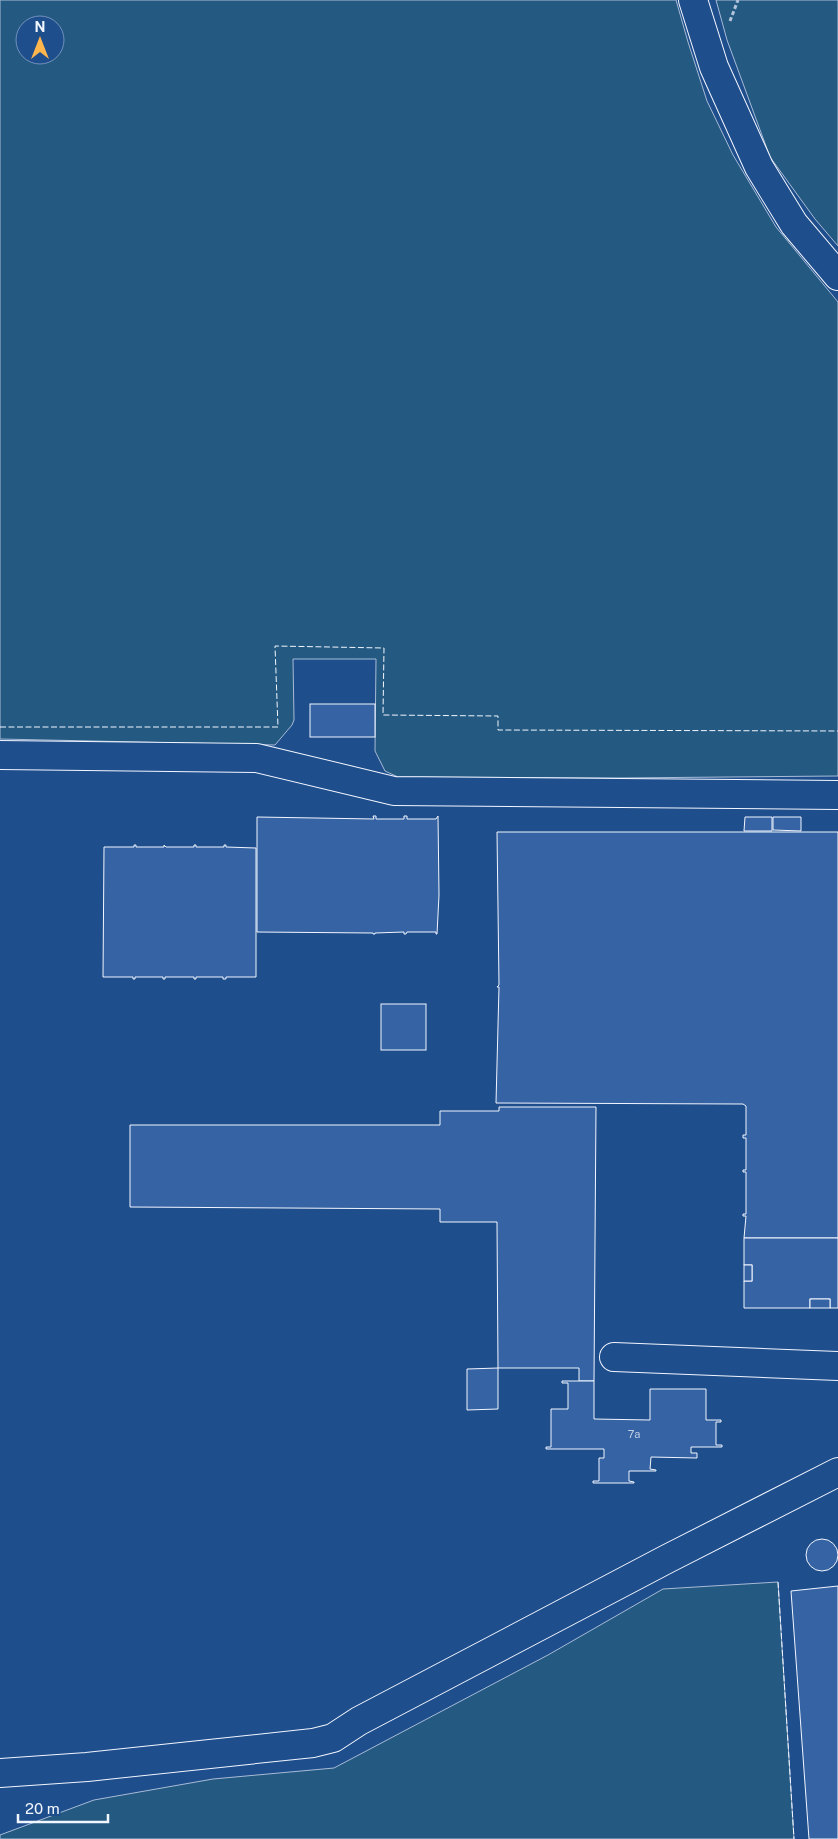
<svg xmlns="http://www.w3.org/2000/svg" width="838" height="1839" font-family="'Public Sans',sans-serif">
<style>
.green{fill:#245a82;stroke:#a8bbd7;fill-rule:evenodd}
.building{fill:#3563a3;stroke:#f2f6ff}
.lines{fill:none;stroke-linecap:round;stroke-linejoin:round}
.minor-casing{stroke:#f2f6ff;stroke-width:30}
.path{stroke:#b3c4dc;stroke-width:3;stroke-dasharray:4 2.5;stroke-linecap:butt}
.minor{stroke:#1f4e8c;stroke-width:28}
.fence{stroke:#f2f6ff;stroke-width:1;stroke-dasharray:6 2.5;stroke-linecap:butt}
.labels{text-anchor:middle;stroke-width:4;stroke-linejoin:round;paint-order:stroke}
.number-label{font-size:11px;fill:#c3d1e8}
</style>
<rect width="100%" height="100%" fill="#1f4e8c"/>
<!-- green -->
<g class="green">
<path d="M 0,0 L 676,0 L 688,42 L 707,101 L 733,155 L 776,227 L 838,302 L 838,776 L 618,778 L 398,777 L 385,771 L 375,751 L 376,659 L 293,659 L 294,720 L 292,725 L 275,745 L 0,739 ZM 25,25 L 55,25 L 55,55 L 25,55 Z"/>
<path d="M 716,0 L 838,0 L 838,246 L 815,219 L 770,157 L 727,40 Z"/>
<path d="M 778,1582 L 794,1839 L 0,1839 L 0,1835 L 94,1800 L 213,1779 L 334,1768 L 548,1655 L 663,1589 Z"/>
</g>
<!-- building -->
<g class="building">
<rect x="310" y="704" width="65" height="33"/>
<path d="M 373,816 L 376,816 L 376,819 L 404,819 L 404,816 L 407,816 L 407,819 L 436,819 L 438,816 L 439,895 L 437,934 L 436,934 L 436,932 L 407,932 L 406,934 L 404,934 L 404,932 L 375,933 L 375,934 L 373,934 L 373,933 L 257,932 L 257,817 L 374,819 Z"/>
<path d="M 745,817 L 772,817 L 772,831 L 744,831 Z"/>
<path d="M 773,817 L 801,817 L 801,831 L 773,830 Z"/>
<path d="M 497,832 L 838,832 L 838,1238 L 744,1238 L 746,1216 L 743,1216 L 743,1214 L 746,1214 L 746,1172 L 743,1172 L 743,1170 L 746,1170 L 746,1138 L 743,1138 L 743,1135 L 746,1135 L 746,1106 L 743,1104 L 496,1103 L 499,987 L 497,987 L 499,985 Z"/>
<path d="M 134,845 L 136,845 L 136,847 L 164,847 L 164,845 L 166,847 L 194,847 L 194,845 L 196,845 L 196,847 L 224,847 L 224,845 L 226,845 L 226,847 L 256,848 L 256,977 L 226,977 L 226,979 L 223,979 L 223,977 L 196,977 L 196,979 L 194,979 L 194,977 L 165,977 L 165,979 L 163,979 L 163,977 L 135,977 L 135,979 L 133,979 L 133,977 L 103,977 L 104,847 L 134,847 Z"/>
<rect x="381" y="1004" width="45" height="46"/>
<path d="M 499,1107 L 596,1107 L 594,1381 L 579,1381 L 579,1368 L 498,1368 L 497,1222 L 440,1222 L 440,1209 L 130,1207 L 130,1125 L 440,1125 L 440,1111 L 499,1111 Z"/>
<path d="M 744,1238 L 838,1238 L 838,1308 L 830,1308 L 830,1299 L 810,1299 L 810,1308 L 744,1308 L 744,1281 L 752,1281 L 752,1265 L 744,1265 Z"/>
<rect x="744" y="1265" width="8" height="16"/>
<rect x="810" y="1299" width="20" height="9"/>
<path d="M 498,1368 L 498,1409 L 467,1410 L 467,1369 Z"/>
<path d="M 562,1381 L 594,1381 L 594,1419 L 650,1420 L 650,1389 L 706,1389 L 706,1420 L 721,1420 L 721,1422 L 716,1422 L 716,1445 L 722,1445 L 722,1447 L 691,1447 L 691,1453 L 697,1453 L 697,1458 L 651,1457 L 650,1469 L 656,1470 L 656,1471 L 629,1471 L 629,1481 L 634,1482 L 634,1483 L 593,1483 L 593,1481 L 599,1481 L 599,1458 L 604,1458 L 604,1449 L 546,1449 L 546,1447 L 551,1447 L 551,1409 L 568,1409 L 568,1383 L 562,1383 Z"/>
<circle cx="822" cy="1555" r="16"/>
<path d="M 838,1586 L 838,1839 L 809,1839 L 791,1591 Z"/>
</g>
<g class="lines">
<!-- minor casing -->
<g class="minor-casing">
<g id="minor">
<path d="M 693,0 L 714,67 L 759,167 L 794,224 L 838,276"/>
<path d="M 0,755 L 257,758 L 394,791 L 838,795"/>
<path d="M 614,1357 L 838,1366"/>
<path d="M 0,1773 L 87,1767 L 313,1743 L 333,1738 L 359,1721 L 667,1559 L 838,1472"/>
</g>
</g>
<!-- path -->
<path class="path" d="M 730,21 L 738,0"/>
<!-- minor -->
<use href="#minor" class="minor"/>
<!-- fence -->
<g class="fence">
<path d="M 0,727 L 278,727 L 275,646 L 384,648 L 383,715 L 498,716 L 498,730 L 838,731"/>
<path d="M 778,1582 L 794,1839"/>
</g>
</g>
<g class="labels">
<!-- number labels -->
<g class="number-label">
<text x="634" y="1438">7a</text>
</g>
</g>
<!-- north arrow -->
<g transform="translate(40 40)"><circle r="24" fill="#1f4e8c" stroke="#7391ba"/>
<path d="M0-4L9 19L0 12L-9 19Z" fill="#ffb74d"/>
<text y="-8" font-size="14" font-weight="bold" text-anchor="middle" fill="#f2f6ff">N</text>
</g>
<!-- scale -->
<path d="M18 1814v8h90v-8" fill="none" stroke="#f2f6ff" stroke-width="2.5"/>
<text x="25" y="1814" font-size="15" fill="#f2f6ff" stroke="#1f4e8c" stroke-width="4" paint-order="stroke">20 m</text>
</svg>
